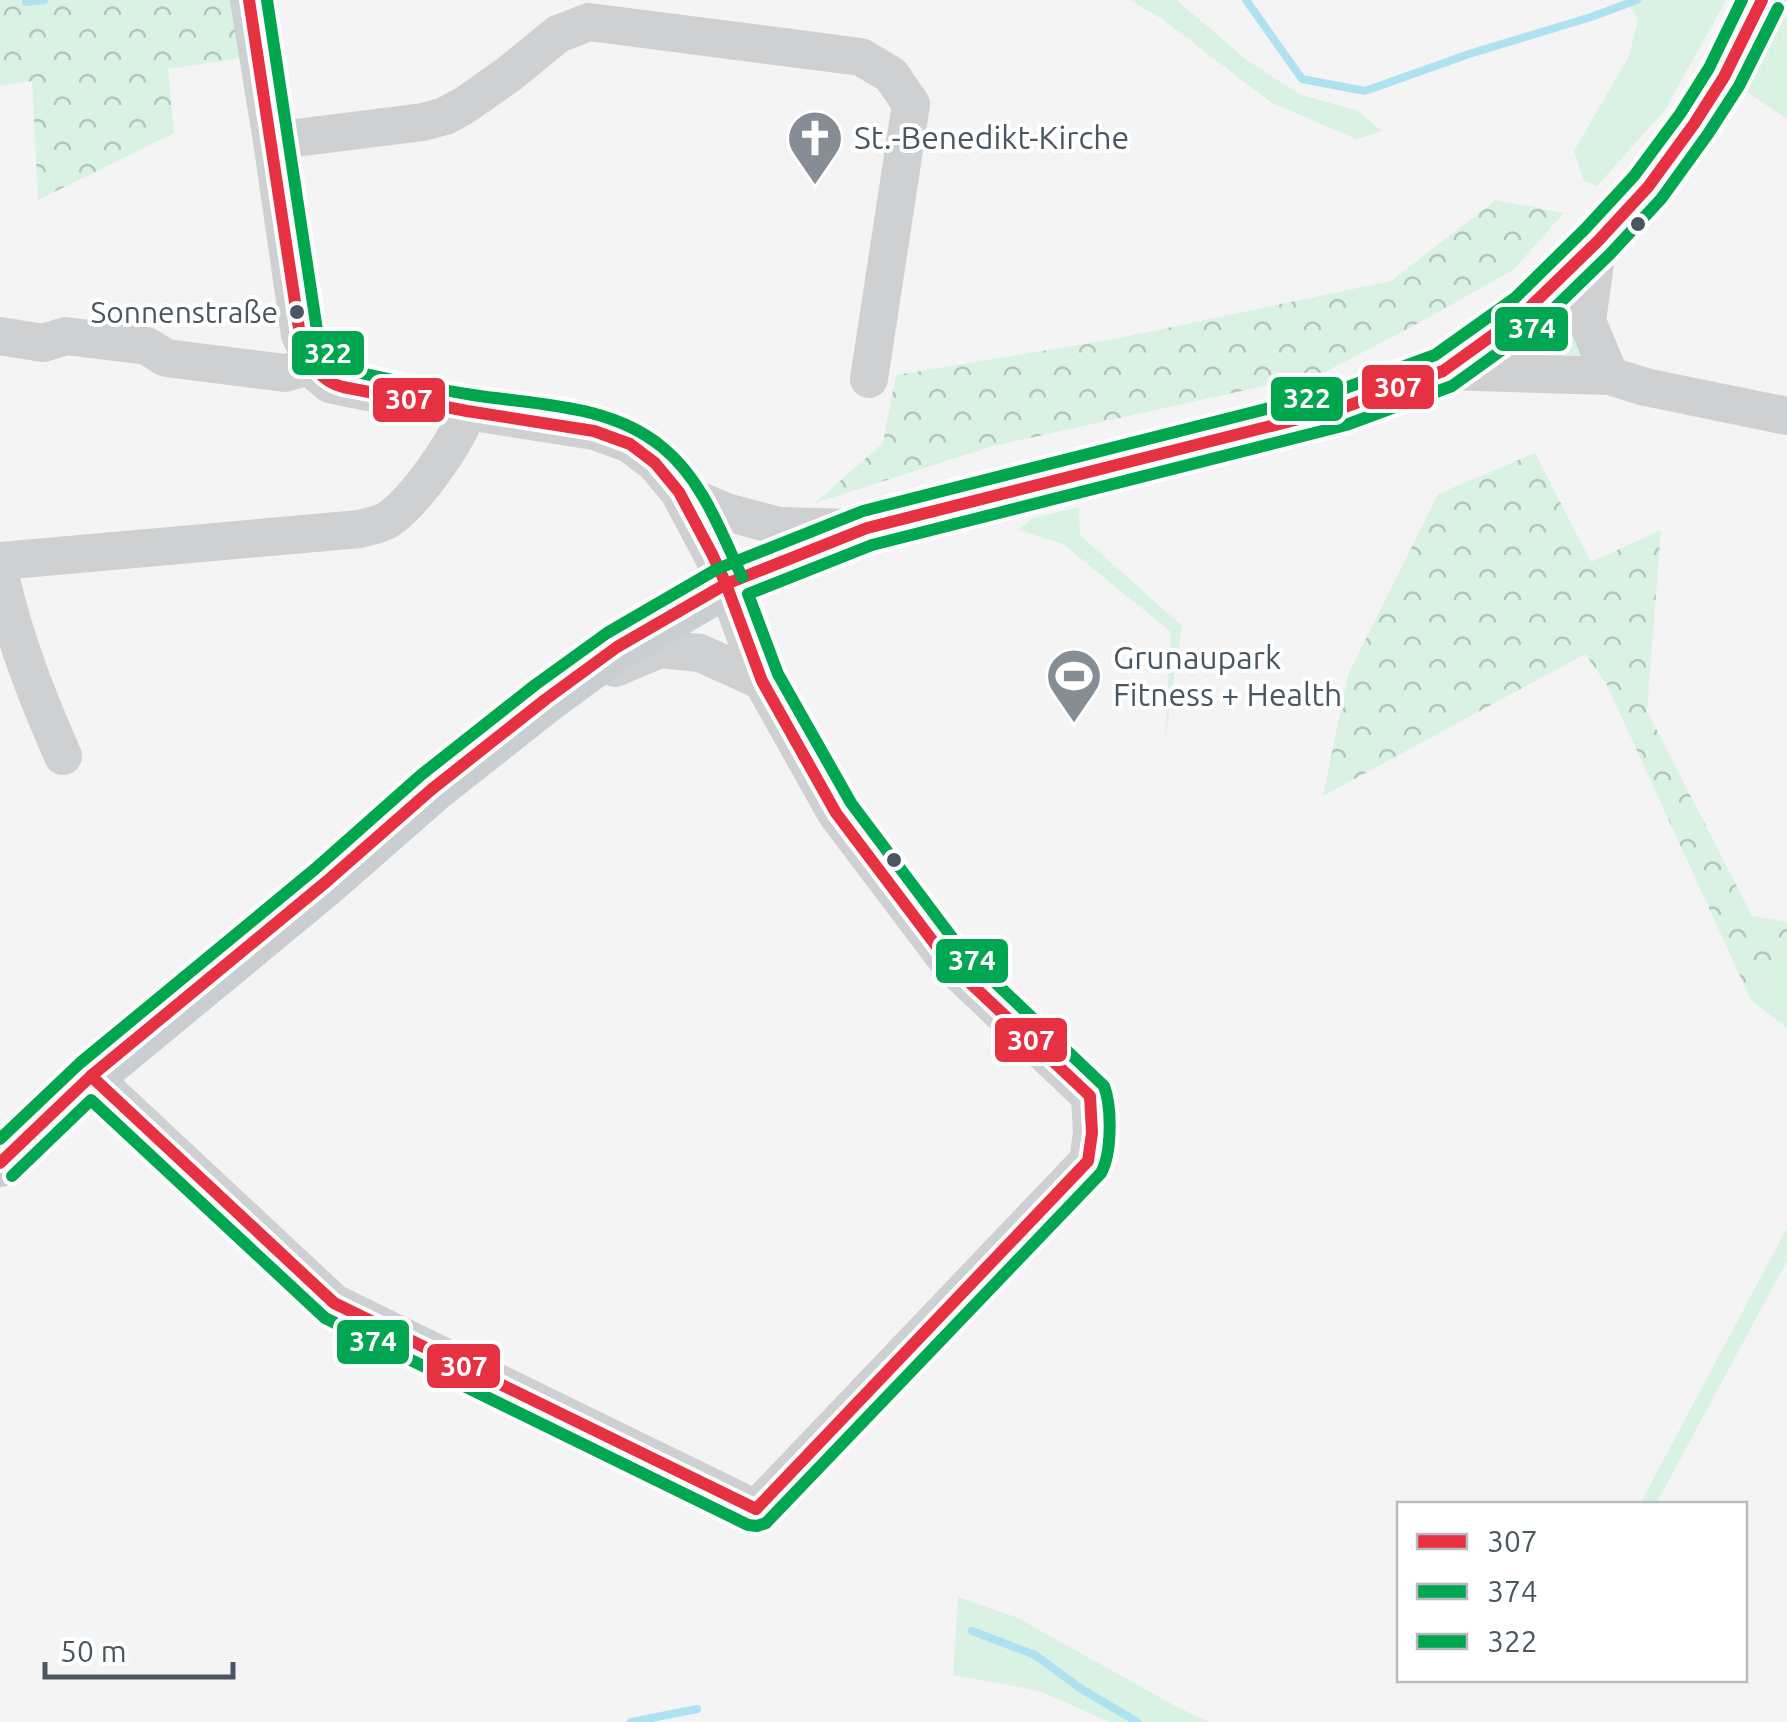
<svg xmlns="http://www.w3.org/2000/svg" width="1787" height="1722" font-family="Ubuntu,sans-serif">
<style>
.green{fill:#d9f2e3}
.forest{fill:url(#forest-crowns)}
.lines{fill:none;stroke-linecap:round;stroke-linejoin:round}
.stream{stroke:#aee2f0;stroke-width:8}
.minor{stroke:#ced0d2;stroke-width:38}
.major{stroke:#caced1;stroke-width:48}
.bus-1-casing{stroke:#fff;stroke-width:20}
.bus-2-casing{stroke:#fff;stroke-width:20}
.bus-3-casing{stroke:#fff;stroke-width:20}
.bus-1{stroke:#e63143;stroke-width:12}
.bus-2{stroke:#00a651;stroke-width:12}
.bus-3{stroke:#00a64d;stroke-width:12}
.bus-dot{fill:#4a5661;stroke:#fff;stroke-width:4}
.labels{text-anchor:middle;stroke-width:8;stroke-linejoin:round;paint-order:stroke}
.bus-label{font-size:30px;fill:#4a5661;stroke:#fff;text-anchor:end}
.poi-label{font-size:32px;fill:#4a5661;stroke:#fff;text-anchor:start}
.line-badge{stroke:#fff;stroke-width:4}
.badge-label{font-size:28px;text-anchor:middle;font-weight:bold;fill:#fff}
</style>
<defs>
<pattern id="forest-crowns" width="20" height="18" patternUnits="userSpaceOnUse" patternTransform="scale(2.5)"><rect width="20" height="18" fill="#d9f2e3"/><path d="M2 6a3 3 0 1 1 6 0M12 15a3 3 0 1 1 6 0" fill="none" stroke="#b2c7bb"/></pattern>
</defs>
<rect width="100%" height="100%" fill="#f4f4f4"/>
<!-- green -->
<g class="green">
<path d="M 1130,0 L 1177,0 L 1244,58 L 1301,95 L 1356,110 L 1382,131 L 1356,139 L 1272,103 L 1162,19 Z"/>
<path d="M 1627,0 L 1726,0 L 1665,110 L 1597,186 L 1584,181 L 1574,151 L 1629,56 L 1638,20 Z"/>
<path d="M 1787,7 L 1787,119 L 1737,85 Z"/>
<path d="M 1589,283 L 1600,367 L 1494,353 Z"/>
<path d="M 1079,507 L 1080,535 L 1182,626 L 1165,740 L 1171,632 L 1063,544 L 1018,530 L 1033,518 Z"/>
<path d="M 1787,958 L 1787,1028 L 1751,1000 Z"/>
<path d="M 1787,1228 L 1787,1261 L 1656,1504 L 1640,1504 Z"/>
<path d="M 958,1597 L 1018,1618 L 1177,1707 L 1209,1722 L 1109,1722 L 1040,1691 L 953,1675 Z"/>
</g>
<!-- forest -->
<g class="forest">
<path d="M 0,0 L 238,0 L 248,57 L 168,69 L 174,133 L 38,200 L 32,81 L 0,86 Z"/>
<path d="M 1496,200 L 1564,213 L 1513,270 L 1415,325 L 1323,373 L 993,446 L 815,503 L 883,443 L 896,375 L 1114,339 L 1391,281 Z"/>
<path d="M 1535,453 L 1591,562 L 1661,530 L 1647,711 L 1752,916 L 1787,922 L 1787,958 L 1751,1000 L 1607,685 L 1585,654 L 1323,796 L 1348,675 L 1438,494 Z"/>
</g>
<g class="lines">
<!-- stream -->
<g class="stream">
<path d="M 1246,0 L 1302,79 L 1365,91 L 1469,54 L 1591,17 L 1637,0"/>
<path d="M 26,2 L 44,0"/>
<path d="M 972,1631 L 1035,1655 L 1080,1688 L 1137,1722"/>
<path d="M 631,1722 L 697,1709"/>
</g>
<!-- minor -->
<g class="minor">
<path d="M 272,141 L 423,122 L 445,116 L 465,105 L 509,74 L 558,34 L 589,22 L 861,57 L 891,75 L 911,104 L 869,379"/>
<path d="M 1598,241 L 1587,321 L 1610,376"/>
<path d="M 0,336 L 43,343 L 66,336 L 147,346 L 166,358 L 285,373 L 313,365"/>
<path d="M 1443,371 L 1610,376 L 1645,387 L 1787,416"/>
<path d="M 679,492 L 726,512 L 779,526 L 856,528"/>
<path d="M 0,561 L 360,529 C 369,526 381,525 389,519 C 415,501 458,441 467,411"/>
<path d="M 0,575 C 15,641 36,694 63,756"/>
<path d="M 615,668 L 660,649 L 700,653 L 762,681"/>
<path d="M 91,1076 L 334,1303 L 756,1509 L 1088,1161 L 1092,1133 L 1090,1096 L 950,964 L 836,813 L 762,681 L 726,584 L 712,554 L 679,492 L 655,463 L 630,444 L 594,431 L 467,411 L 343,387 L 330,384 L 319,375 L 300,335 L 272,141 L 249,0"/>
</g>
<!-- major -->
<path class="major" d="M 0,1163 L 91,1076 L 326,882 L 432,789 L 546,699 L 617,647 L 726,584 L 867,528 L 1023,487 L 1342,408 L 1443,371 L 1526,311 L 1598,241 L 1648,187 L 1694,124 L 1724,77 L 1762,0"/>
<!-- bus-1 casing -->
<g class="bus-1-casing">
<g id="bus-1">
<path d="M 91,1076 L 334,1303 L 756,1509 L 1088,1161 L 1092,1133 L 1090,1096 L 950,964 L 836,813 L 762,681 L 726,584 L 712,554 L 679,492 L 655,463 L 630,444 L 594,431 L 467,411 L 343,387 C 315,380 311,359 300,335 L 249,0"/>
<path d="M 0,1163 L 91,1076 L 326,882 L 432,789 L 546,699 L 617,647 L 726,584 L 867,528 L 1342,408 L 1443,371 L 1526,311 L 1598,241 L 1648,187 L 1694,124 L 1724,77 L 1762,0"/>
</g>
</g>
<!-- bus-2 casing -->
<g class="bus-2-casing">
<path id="bus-2" d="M 12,1176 L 91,1100 L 325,1318 L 748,1525 L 757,1526 L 766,1523 L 1101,1173 C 1112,1153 1112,1107 1104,1086 L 963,952 L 851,803 L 778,674 L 748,594 L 872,545 L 1346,425 L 1452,386 L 1538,324 L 1610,254 L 1661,199 L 1708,134 L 1739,86 L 1778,8"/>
</g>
<!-- bus-3 casing -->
<g class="bus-3-casing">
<g id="bus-3">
<path d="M 267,0 L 317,330 L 333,364 L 338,368 C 383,378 428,388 473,395 C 537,405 610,404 662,447 C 702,479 721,532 742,577"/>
<path d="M 0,1139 L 80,1063 L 315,869 L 421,775 L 535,685 L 607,633 L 717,569 L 863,511 L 1337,391 L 1435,355 L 1515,298 L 1585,229 L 1634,176 L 1680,114 L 1709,68 L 1742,0"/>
</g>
</g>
<!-- bus-1 -->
<use href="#bus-1" class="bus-1"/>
<!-- bus-2 -->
<use href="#bus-2" class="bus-2"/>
<!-- bus-3 -->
<use href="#bus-3" class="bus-3"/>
</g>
<!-- icons -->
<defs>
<g id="church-pin" transform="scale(2.875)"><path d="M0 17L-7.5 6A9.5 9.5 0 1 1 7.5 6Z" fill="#868d94" stroke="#fff"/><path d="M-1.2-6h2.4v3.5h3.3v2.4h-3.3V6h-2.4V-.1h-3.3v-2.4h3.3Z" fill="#fff"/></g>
<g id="stadium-pin" transform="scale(2.875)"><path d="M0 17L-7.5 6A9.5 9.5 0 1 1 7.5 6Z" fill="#868d94" stroke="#fff"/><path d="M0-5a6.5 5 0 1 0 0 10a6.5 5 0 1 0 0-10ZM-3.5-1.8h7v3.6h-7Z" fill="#fff"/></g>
</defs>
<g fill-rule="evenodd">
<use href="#church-pin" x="815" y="138"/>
<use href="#stadium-pin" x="1074" y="676"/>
</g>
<!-- markers -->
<g class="bus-dot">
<circle cx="1638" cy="224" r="9"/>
<circle cx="297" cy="312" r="9"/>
<circle cx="894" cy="860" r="9"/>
</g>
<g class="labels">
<!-- bus labels -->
<g class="bus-label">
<text x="278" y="323">Sonnenstraße</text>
</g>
<!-- poi labels -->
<g class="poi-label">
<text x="854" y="149">St.-Benedikt-Kirche</text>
<text x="1113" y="669">Grunaupark<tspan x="1113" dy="37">Fitness + Health</tspan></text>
</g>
</g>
<g class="line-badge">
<rect x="1493" y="305" width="77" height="48" rx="10" fill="#00a651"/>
<rect x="290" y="329" width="76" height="48" rx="10" fill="#00a64d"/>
<rect x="1360" y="363" width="76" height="48" rx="10" fill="#e63143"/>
<rect x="1269" y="375" width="76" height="48" rx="10" fill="#00a64d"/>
<rect x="371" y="376" width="76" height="48" rx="10" fill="#e63143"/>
<rect x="934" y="937" width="76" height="48" rx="10" fill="#00a651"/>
<rect x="993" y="1016" width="76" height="48" rx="10" fill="#e63143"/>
<rect x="335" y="1318" width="76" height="48" rx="10" fill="#00a651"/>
<rect x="425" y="1342" width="77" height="48" rx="10" fill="#e63143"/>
</g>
<g class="badge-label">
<text x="1532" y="338">374</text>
<text x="328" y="363">322</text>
<text x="1398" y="397">307</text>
<text x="1307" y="408">322</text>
<text x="409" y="409">307</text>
<text x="972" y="970">374</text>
<text x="1031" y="1050">307</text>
<text x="373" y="1351">374</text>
<text x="464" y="1376">307</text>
</g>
<!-- legend -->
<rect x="1397" y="1502" width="350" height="180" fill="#ffffff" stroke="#b7bbc0" stroke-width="2.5"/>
<rect x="1417" y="1534" width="50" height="15" fill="#e63143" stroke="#b7bbc0" stroke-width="2.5"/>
<text x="1487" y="1552" font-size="30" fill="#4a5661">307</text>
<rect x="1417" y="1584" width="50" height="15" fill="#00a651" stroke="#b7bbc0" stroke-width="2.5"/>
<text x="1487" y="1602" font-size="30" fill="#4a5661">374</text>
<rect x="1417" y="1634" width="50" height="15" fill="#00a64d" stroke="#b7bbc0" stroke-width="2.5"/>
<text x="1487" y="1652" font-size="30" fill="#4a5661">322</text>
<!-- scale -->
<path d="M45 1662v15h188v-15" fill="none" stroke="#4a5661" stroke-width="5"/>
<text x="60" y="1662" font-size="30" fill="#4a5661" stroke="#ffffff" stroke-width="8" paint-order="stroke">50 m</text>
</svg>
